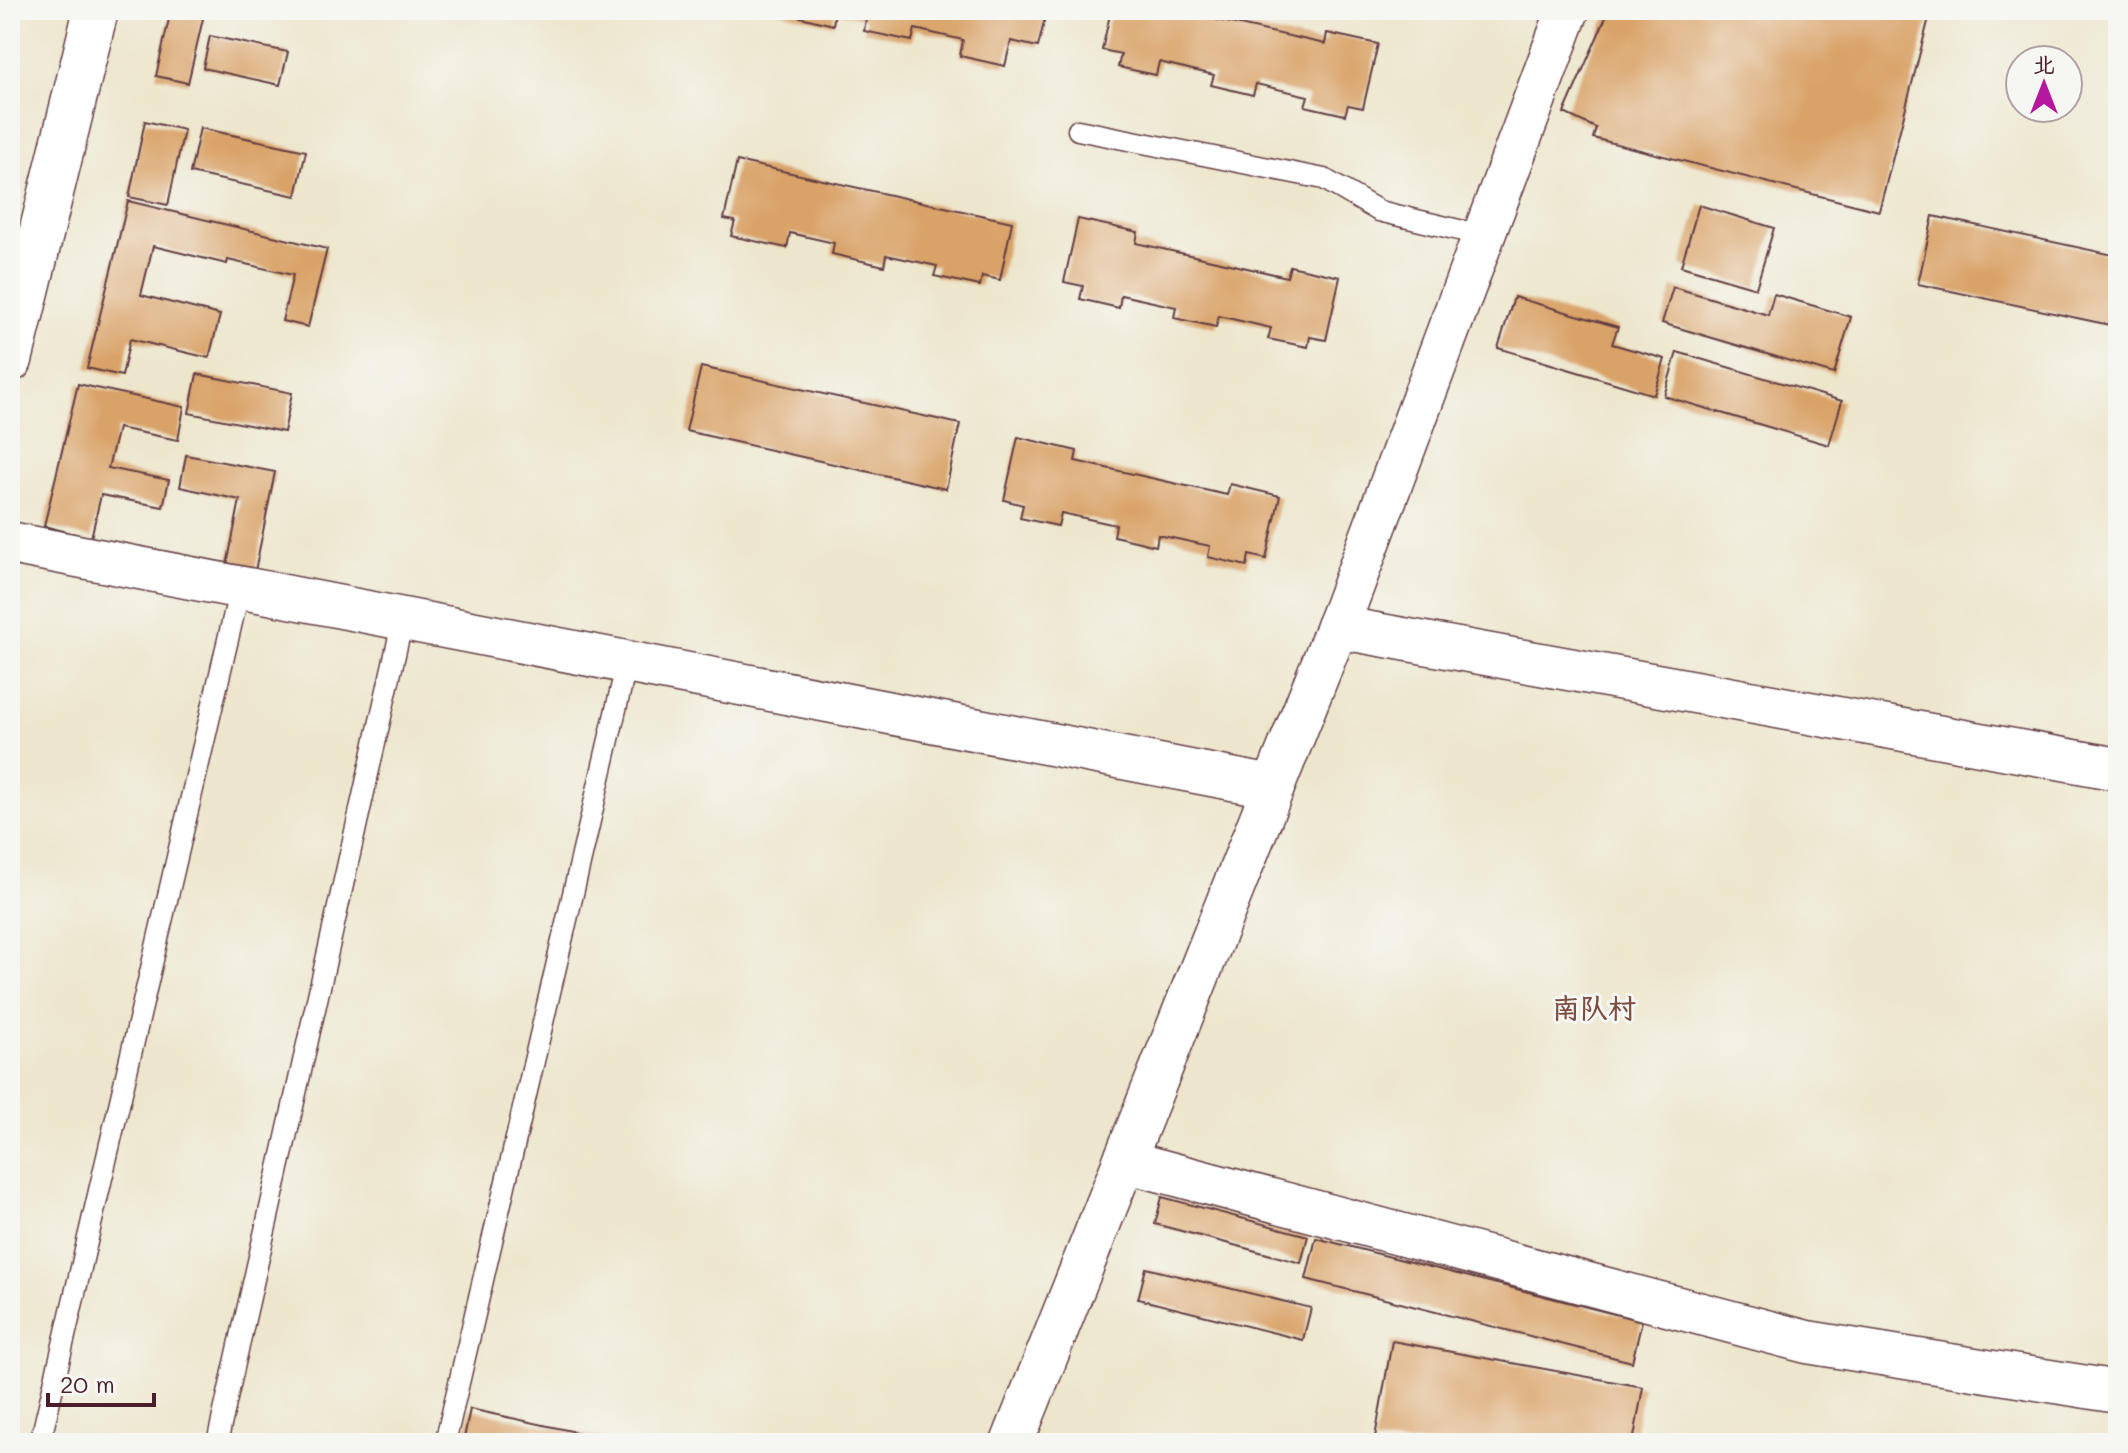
<svg xmlns="http://www.w3.org/2000/svg" width="2128" height="1453" font-family="Mali,'LXGW WenKai TC',sans-serif">
<style>
.building{fill:#d9a267}
.lines{fill:none;stroke-linecap:round;stroke-linejoin:round}
.service-casing{stroke:#623d43;stroke-width:23}
.minor-casing{stroke:#623d43;stroke-width:45}
.tertiary-casing{stroke:#623d43;stroke-width:47}
.service{stroke:#fff;stroke-width:20}
.minor{stroke:#fff;stroke-width:42}
.tertiary{stroke:#fff;stroke-width:44}
.labels{text-anchor:middle;stroke-width:6;stroke-linejoin:round;paint-order:stroke}
.quarter-label{font-size:28px;font-weight:bold;fill:#7c4d40;stroke:#f6f6f2}
</style>
<rect width="100%" height="100%" fill="#f6f6f2"/>
<filter id="ink" filterUnits="userSpaceOnUse"><feTurbulence type="fractalNoise" baseFrequency=".0125" numOctaves="2"/><feDisplacementMap in="SourceGraphic" scale="16" xChannelSelector="R" yChannelSelector="G"/><feConvolveMatrix kernelMatrix="1 2 1 2 8 2 1 2 1" color-interpolation-filters="sRGB"/></filter>
<filter id="wash" filterUnits="userSpaceOnUse"><feTurbulence type="fractalNoise" baseFrequency=".006" numOctaves="4" result="noise"/><feDisplacementMap in="SourceGraphic" scale="32" xChannelSelector="R" yChannelSelector="G"/><feGaussianBlur stdDeviation="1.8" result="paint"/><feColorMatrix in="noise" values="0 0 0 0 0 0 0 0 0 0 0 0 0 0 0 0 0 1.4 0 .05"/><feComposite in="paint" operator="in"/></filter>
<g filter="url(#wash)">
<rect width="100%" height="100%" fill="#ede6cc"/>
<g id="blocks">
<!-- building -->
<g class="building">
<path d="M 171,10 L 205,10 L 188,83 L 156,76 Z"/>
<path d="M 772,10 L 1047,10 L 1038,47 L 1011,41 L 1005,66 L 960,56 L 963,40 L 915,29 L 912,41 L 864,31 L 866,19 L 835,12 L 833,25 Z"/>
<path d="M 1111,10 L 1173,10 L 1325,44 L 1327,33 L 1378,44 L 1363,108 L 1348,105 L 1345,115 L 1305,106 L 1308,96 L 1256,84 L 1253,95 L 1211,85 L 1214,75 L 1159,62 L 1156,75 L 1118,67 L 1121,54 L 1102,50 Z"/>
<path d="M 1609,10 L 1931,10 L 1879,211 L 1593,138 L 1596,128 L 1564,113 Z"/>
<path d="M 210,36 L 288,52 L 280,85 L 203,68 Z"/>
<path d="M 145,121 L 184,130 L 168,205 L 129,197 Z"/>
<path d="M 200,128 L 306,151 L 296,196 L 190,173 Z"/>
<path d="M 737,161 L 1012,222 L 1000,280 L 982,276 L 980,286 L 934,276 L 937,266 L 886,255 L 884,266 L 832,254 L 834,243 L 790,233 L 787,248 L 731,236 L 735,221 L 724,219 Z"/>
<path d="M 128,201 L 327,249 L 308,327 L 282,321 L 293,275 L 228,260 L 227,264 L 153,246 L 141,295 L 220,315 L 209,358 L 130,339 L 122,376 L 87,368 Z"/>
<path d="M 1699,205 L 1774,228 L 1756,288 L 1681,266 Z"/>
<path d="M 1933,216 L 2118,256 L 2118,289 L 2110,325 L 1918,284 Z"/>
<path d="M 1078,219 L 1138,232 L 1136,243 L 1287,277 L 1290,266 L 1340,277 L 1326,340 L 1310,337 L 1308,347 L 1268,339 L 1271,328 L 1219,316 L 1216,327 L 1174,318 L 1176,307 L 1121,295 L 1119,308 L 1080,299 L 1083,286 L 1064,282 Z"/>
<path d="M 1673,287 L 1768,315 L 1774,294 L 1851,317 L 1834,374 L 1662,323 Z"/>
<path d="M 1514,297 L 1618,327 L 1612,344 L 1665,359 L 1654,395 L 1498,348 Z"/>
<path d="M 1677,352 L 1842,401 L 1829,445 L 1664,396 Z"/>
<path d="M 701,367 L 960,424 L 946,489 L 686,431 Z"/>
<path d="M 197,374 L 292,393 L 284,432 L 189,413 Z"/>
<path d="M 78,384 L 184,407 L 178,440 L 118,428 L 108,468 L 169,480 L 163,507 L 101,495 L 91,538 L 44,526 Z"/>
<path d="M 1018,437 L 1077,451 L 1075,461 L 1227,495 L 1230,484 L 1280,496 L 1266,559 L 1249,555 L 1247,566 L 1208,557 L 1210,546 L 1158,535 L 1156,546 L 1114,536 L 1116,525 L 1061,513 L 1058,526 L 1020,518 L 1023,505 L 1004,500 Z"/>
<path d="M 186,455 L 275,472 L 255,571 L 227,565 L 240,500 L 180,487 Z"/>
<path d="M 1162,1197 L 1308,1236 L 1301,1263 L 1155,1224 Z"/>
<path d="M 1316,1238 L 1642,1321 L 1632,1362 L 1306,1279 Z"/>
<path d="M 1146,1268 L 1311,1308 L 1303,1340 L 1138,1299 Z"/>
<path d="M 1392,1341 L 1643,1387 L 1633,1443 L 1374,1443 Z"/>
<path d="M 470,1409 L 622,1442 L 622,1443 L 463,1443 Z"/>
</g>
</g>
</g>
<g filter="url(#ink)">
<use href="#blocks" fill-opacity="0" stroke="#623d43" stroke-width="2"/>
<g class="lines">
<!-- service casing -->
<g class="service-casing">
<g id="service">
<path d="M 1078,130 L 1324,179 L 1379,211 L 1484,236"/>
<path d="M 40,1443 L 240,588"/>
<path d="M 217,1443 L 403,619"/>
<path d="M 445,1443 L 627,662"/>
</g>
</g>
<!-- minor casing -->
<g class="minor-casing">
<g id="minor">
<path d="M 10,543 L 1273,787"/>
<path d="M 1337,627 L 2118,769"/>
<path d="M 1124,1161 L 1807,1342 L 2118,1392"/>
<path d="M 1012,1443 L 1345,607 L 1568,10"/>
</g>
</g>
<!-- tertiary casing -->
<g class="tertiary-casing">
<path id="tertiary" d="M 10,360 L 96,10"/>
</g>
<!-- service -->
<use href="#service" class="service"/>
<!-- minor -->
<use href="#minor" class="minor"/>
<!-- tertiary -->
<use href="#tertiary" class="tertiary"/>
</g>
</g>
<g class="labels">
<!-- quarter labels -->
<g class="quarter-label">
<text x="1594" y="1018">南队村</text>
</g>
</g>
<!-- margin -->
<rect width="2128" height="1453" fill="none" stroke="#f6f6f2" stroke-width="40"/>
<!-- north arrow -->
<g transform="translate(2044 84)"><circle r="38" fill="#f6f6f2" stroke="#b1a0a2" stroke-width="2"/>
<path d="M0-6L14 30L0 20L-14 30Z" fill="#b5179e"/>
<text y="-12" font-size="22" font-weight="bold" text-anchor="middle" fill="#4a1f2b">北</text>
</g>
<!-- scale -->
<path d="M48 1393v12h106v-12" fill="none" stroke="#4a1f2b" stroke-width="4"/>
<text x="60" y="1393" font-size="24" fill="#4a1f2b" stroke="#f6f6f2" stroke-width="6" paint-order="stroke">20 m</text>
</svg>
